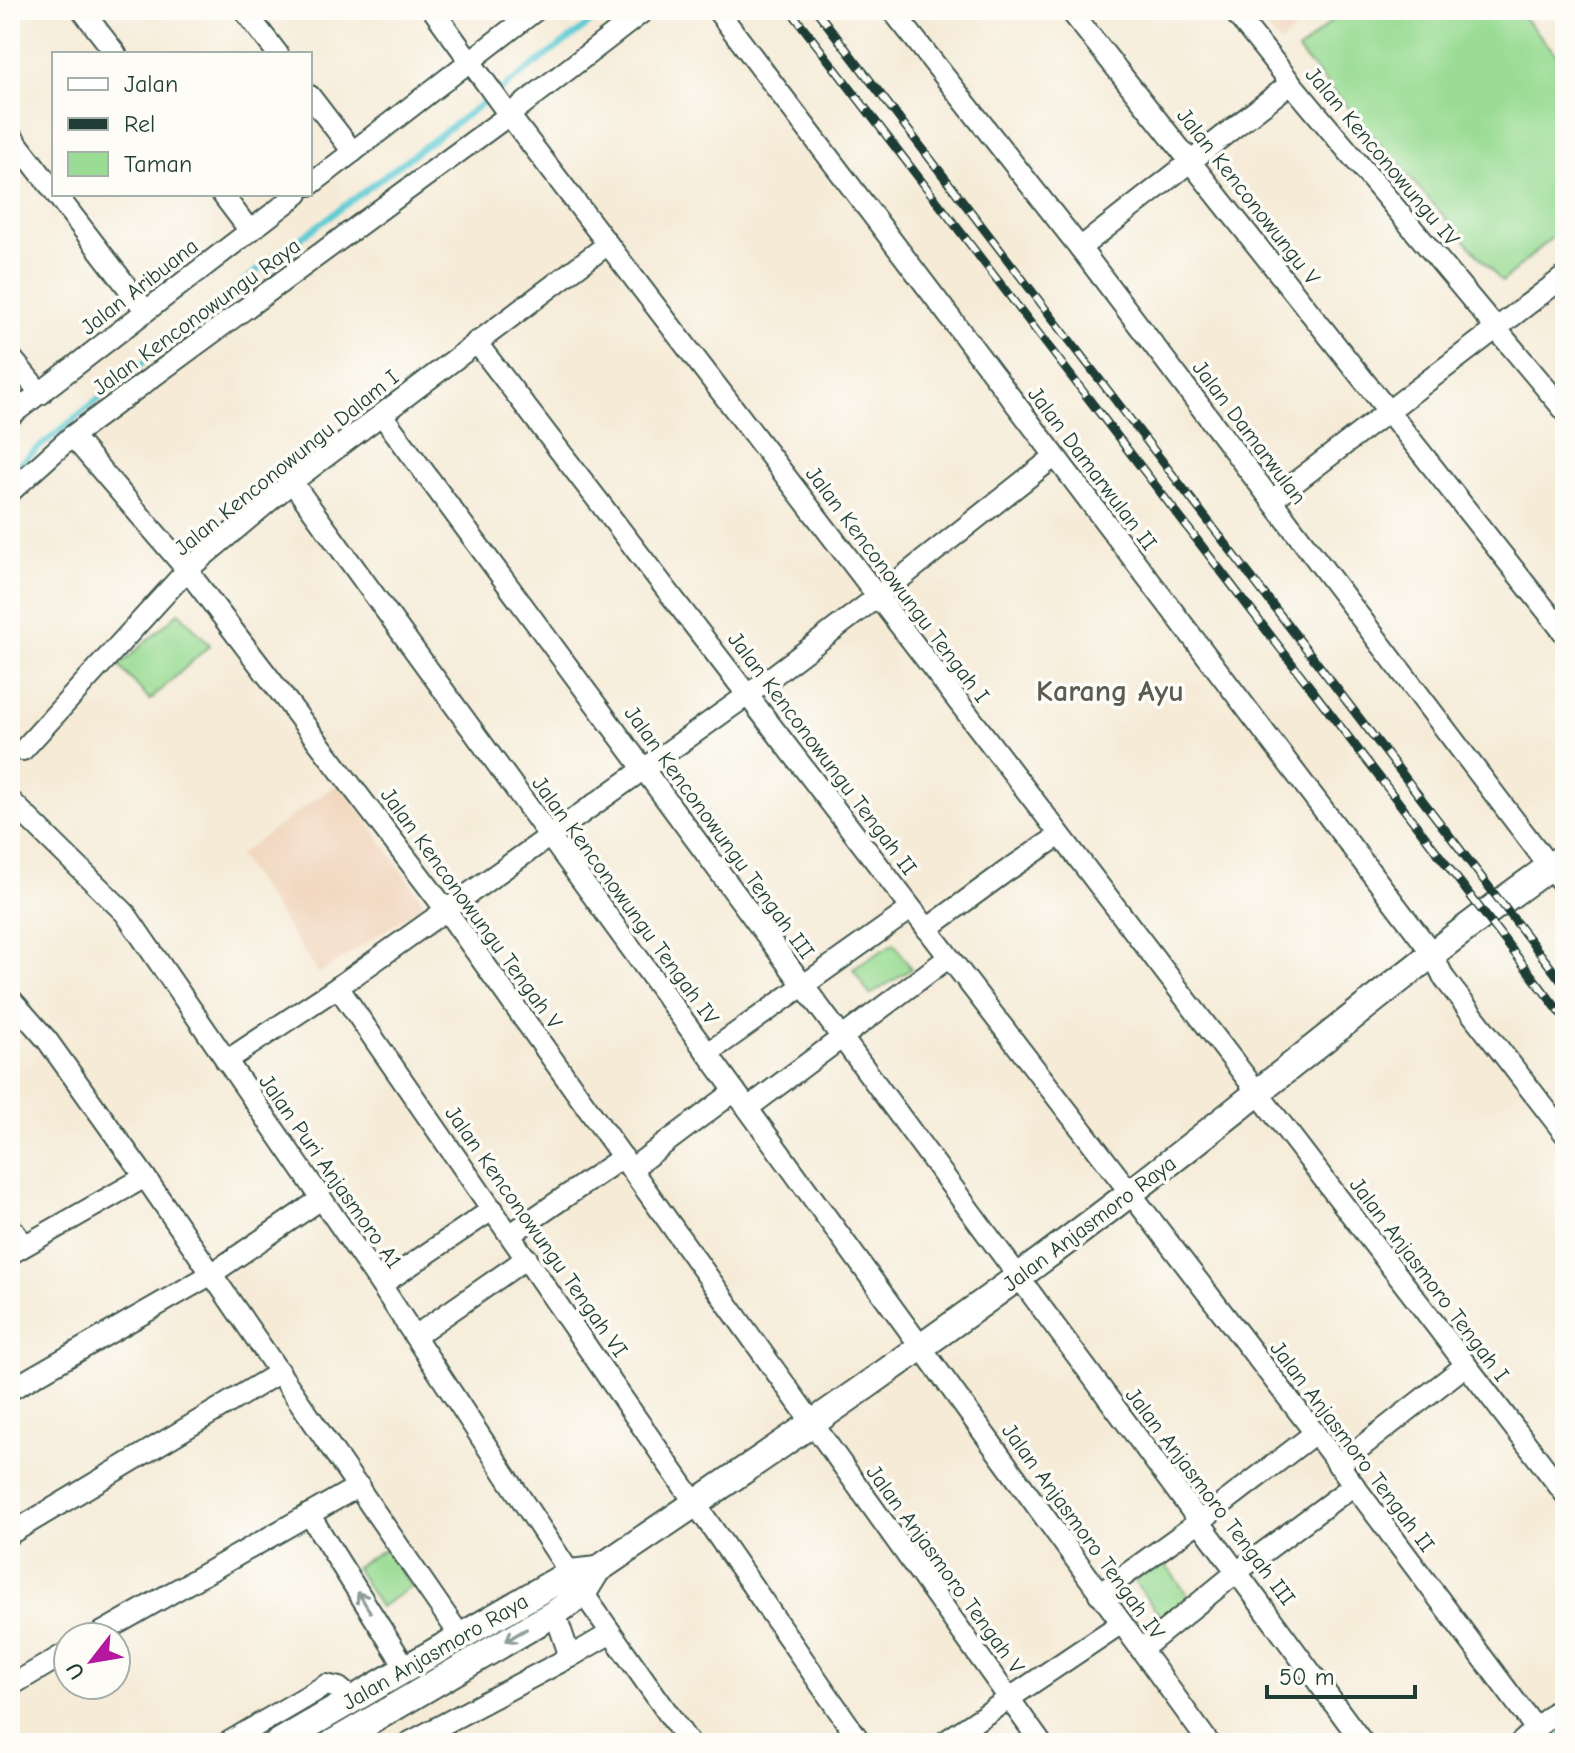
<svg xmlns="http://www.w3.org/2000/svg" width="1575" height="1753" font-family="'Comic Neue',sans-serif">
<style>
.built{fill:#f1d5bd}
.green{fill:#9adc94;stroke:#5c8c64;stroke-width:2}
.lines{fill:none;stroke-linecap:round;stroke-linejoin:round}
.stream{stroke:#5dcad4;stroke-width:6}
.minor-casing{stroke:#3f574c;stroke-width:24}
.tertiary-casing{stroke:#3f574c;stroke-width:30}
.minor{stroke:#fff;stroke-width:20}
.tertiary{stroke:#fff;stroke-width:26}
.rail-casing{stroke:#1f3d34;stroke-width:9}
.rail{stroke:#fdfcf7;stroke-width:6;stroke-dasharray:18;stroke-linecap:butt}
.oneway{stroke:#8f9e9a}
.labels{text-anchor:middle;stroke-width:7;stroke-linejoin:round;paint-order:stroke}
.street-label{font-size:22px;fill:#1f3d34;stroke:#fdfcf7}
.district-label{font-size:30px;font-weight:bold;fill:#5b5d50;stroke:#fdfcf7}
</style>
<rect width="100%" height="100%" fill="#fdfcf7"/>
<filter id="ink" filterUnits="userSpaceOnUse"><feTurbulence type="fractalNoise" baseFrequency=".0125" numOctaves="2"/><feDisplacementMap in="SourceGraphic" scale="16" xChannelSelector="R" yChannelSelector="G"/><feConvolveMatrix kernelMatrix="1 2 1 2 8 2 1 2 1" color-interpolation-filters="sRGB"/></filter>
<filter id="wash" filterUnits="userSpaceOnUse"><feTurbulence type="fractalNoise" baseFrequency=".006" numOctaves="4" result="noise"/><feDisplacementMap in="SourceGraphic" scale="32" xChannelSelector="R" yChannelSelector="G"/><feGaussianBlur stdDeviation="1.8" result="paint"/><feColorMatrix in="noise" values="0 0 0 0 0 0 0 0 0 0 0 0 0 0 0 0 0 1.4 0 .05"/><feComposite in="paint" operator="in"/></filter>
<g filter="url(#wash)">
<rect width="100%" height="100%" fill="#f5ebd7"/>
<!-- built -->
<g class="built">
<path d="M 1251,10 L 1317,10 L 1280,44 Z"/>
<path d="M 340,782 L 425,904 L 319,974 L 238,855 Z"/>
</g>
<!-- green -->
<g class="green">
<path d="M 1344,10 L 1517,10 L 1565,64 L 1565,226 L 1502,282 L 1298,51 Z"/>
<path d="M 179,612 L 210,645 L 150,700 L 119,666 Z"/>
<path d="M 894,943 L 911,969 L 870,995 L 853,969 Z"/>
<path d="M 386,1548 L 411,1587 L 380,1607 L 355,1567 Z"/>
<path d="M 1162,1560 L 1189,1597 L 1161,1617 L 1134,1581 Z"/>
</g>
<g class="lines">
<!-- stream -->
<g class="stream">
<path d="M 10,471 L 255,272 L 608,10"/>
<path d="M 1553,1743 L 1565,1733"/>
</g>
</g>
</g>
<g filter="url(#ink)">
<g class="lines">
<!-- minor casing -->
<g class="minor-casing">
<g id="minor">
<path d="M 82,10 L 116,54"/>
<path d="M 244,10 L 278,54"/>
<path d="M 433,10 L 509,115 L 1565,1494"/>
<path d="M 717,10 L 1432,953 L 1444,978 L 1565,1134"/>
<path d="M 892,10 L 1080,248 L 1565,887"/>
<path d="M 1070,10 L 1565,634"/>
<path d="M 1233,10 L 1291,83 L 1565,411"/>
<path d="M 310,96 L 353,152"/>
<path d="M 10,134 L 54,191"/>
<path d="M 310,185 L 536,10"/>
<path d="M 56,194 L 145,310"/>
<path d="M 222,194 L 250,231"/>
<path d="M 1080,248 L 1291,83"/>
<path d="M 476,342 L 1315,1433 L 1536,1729"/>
<path d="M 10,356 L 41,394"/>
<path d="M 382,415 L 1363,1743"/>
<path d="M 10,416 L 298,194"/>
<path d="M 72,436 L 187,570 L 446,910 L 1041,1743"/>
<path d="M 292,482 L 1209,1743"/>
<path d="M 10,492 L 72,436 L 509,115 L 645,10"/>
<path d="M 1272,500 L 1565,276"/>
<path d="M 23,750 L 187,570 L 292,482 L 608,244"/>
<path d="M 10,800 L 125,913 L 381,1285 L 583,1593 L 689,1743"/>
<path d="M 927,929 L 1005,872 L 1060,835"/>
<path d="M 338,987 L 861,1743"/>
<path d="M 10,998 L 47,1040 L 145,1177 L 461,1637"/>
<path d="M 708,1053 L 911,909"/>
<path d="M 226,1061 L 338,987 L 749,694 L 877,597 L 1054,457"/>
<path d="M 748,1108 L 948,958"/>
<path d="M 631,1169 L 735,1091"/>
<path d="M 10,1226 L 24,1245"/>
<path d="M 511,1234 L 623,1157"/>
<path d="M 10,1254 L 145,1177"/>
<path d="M 381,1285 L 493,1209"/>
<path d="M 415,1336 L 527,1258"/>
<path d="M 10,1390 L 210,1275 L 321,1199"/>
<path d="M 1338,1465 L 1466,1365"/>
<path d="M 309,1514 L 406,1668"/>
<path d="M 10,1534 L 280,1372"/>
<path d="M 1099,1594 L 1200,1521 L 1315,1433"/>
<path d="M 94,1637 L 359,1486"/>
<path d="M 1141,1650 L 1238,1571 L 1354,1485"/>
<path d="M 570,1657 L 611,1633"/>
<path d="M 10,1686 L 68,1652"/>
<path d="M 227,1743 L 326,1685 L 339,1688 L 352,1699"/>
<path d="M 408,1743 L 570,1657 L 555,1613"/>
<path d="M 943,1743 L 1120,1624"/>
<path d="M 1520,1743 L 1565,1703"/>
</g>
</g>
<!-- tertiary casing -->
<g class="tertiary-casing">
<g id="tertiary">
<path d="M 278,1743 L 570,1573 L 597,1570"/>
<path d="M 333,1743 L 555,1613 L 583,1593 L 597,1570 C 776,1449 954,1328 1125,1197 C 1273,1084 1413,962 1565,856"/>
</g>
</g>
<!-- minor -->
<use href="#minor" class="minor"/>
<!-- tertiary -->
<use href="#tertiary" class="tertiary"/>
<!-- rail casing -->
<g class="rail-casing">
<g id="rail">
<path d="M 790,10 L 1565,1019"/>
<path d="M 816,10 L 1565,986"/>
</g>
</g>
<!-- rail -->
<use href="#rail" class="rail"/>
</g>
<!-- one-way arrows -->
<defs><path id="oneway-shaft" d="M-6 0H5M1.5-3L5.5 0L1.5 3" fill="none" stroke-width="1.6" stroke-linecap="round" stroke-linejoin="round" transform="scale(2)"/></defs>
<g class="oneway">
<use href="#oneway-shaft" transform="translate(364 1602) rotate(-122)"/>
<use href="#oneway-shaft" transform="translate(516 1635) rotate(150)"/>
</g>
</g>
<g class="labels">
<!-- street labels -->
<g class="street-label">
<text transform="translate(1383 156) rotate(50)" y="8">Jalan Kenconowungu IV</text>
<text transform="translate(1249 196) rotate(52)" y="8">Jalan Kenconowungu V</text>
<text transform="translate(139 286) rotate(-38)" y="8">Jalan Aribuana</text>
<text transform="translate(196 316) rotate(-36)" y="8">Jalan Kenconowungu Raya</text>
<text transform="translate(1250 432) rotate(53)" y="8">Jalan Damarwulan</text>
<text transform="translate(286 462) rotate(-39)" y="8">Jalan Kenconowungu Dalam I</text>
<text transform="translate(1093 468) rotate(53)" y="8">Jalan Damarwulan II</text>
<text transform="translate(898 584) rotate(53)" y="8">Jalan Kenconowungu Tengah I</text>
<text transform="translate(823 753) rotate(53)" y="8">Jalan Kenconowungu Tengah II</text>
<text transform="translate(720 832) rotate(54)" y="8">Jalan Kenconowungu Tengah III</text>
<text transform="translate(626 900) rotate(54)" y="8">Jalan Kenconowungu Tengah IV</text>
<text transform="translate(472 908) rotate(54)" y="8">Jalan Kenconowungu Tengah V</text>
<text transform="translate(331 1171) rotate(55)" y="8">Jalan Puri Anjasmoro A1</text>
<text transform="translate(1089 1223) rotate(-37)" y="8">Jalan Anjasmoro Raya</text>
<text transform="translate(537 1231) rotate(55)" y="8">Jalan Kenconowungu Tengah VI</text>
<text transform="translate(1430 1279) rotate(53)" y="8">Jalan Anjasmoro Tengah I</text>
<text transform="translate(1353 1446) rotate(53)" y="8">Jalan Anjasmoro Tengah II</text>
<text transform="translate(1211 1496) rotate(53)" y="8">Jalan Anjasmoro Tengah III</text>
<text transform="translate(1084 1531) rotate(54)" y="8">Jalan Anjasmoro Tengah IV</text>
<text transform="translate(946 1569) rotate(54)" y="8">Jalan Anjasmoro Tengah V</text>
<text transform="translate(435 1651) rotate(-30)" y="8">Jalan Anjasmoro Raya</text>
</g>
<!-- district labels -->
<g class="district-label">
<text x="1110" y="701">Karang Ayu</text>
</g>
</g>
<!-- margin -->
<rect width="1575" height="1753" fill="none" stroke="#fdfcf7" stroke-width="40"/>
<!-- legend -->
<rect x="52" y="52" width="260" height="144" fill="#fdfcf7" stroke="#a4b0a9" stroke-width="2"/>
<rect x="68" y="78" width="40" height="12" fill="#ffffff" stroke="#a4b0a9" stroke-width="2"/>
<text x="124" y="92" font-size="24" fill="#1f3d34">Jalan</text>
<rect x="68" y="118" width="40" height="12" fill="#1f3d34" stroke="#a4b0a9" stroke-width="2"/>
<text x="124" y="132" font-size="24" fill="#1f3d34">Rel</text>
<rect x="68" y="152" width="40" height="24" fill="#9adc94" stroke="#a4b0a9" stroke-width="2"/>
<text x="124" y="172" font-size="24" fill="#1f3d34">Taman</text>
<!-- north arrow -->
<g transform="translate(92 1661) rotate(239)"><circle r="38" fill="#fdfcf7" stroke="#a4b0a9" stroke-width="2"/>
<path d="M0-6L14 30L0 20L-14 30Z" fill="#b5179e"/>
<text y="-12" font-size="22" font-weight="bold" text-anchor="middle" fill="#1f3d34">U</text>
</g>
<!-- scale -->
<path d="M1267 1685v12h148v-12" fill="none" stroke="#1f3d34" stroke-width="4"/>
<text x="1279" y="1685" font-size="24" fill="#1f3d34" stroke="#fdfcf7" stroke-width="6" paint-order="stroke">50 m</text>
</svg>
